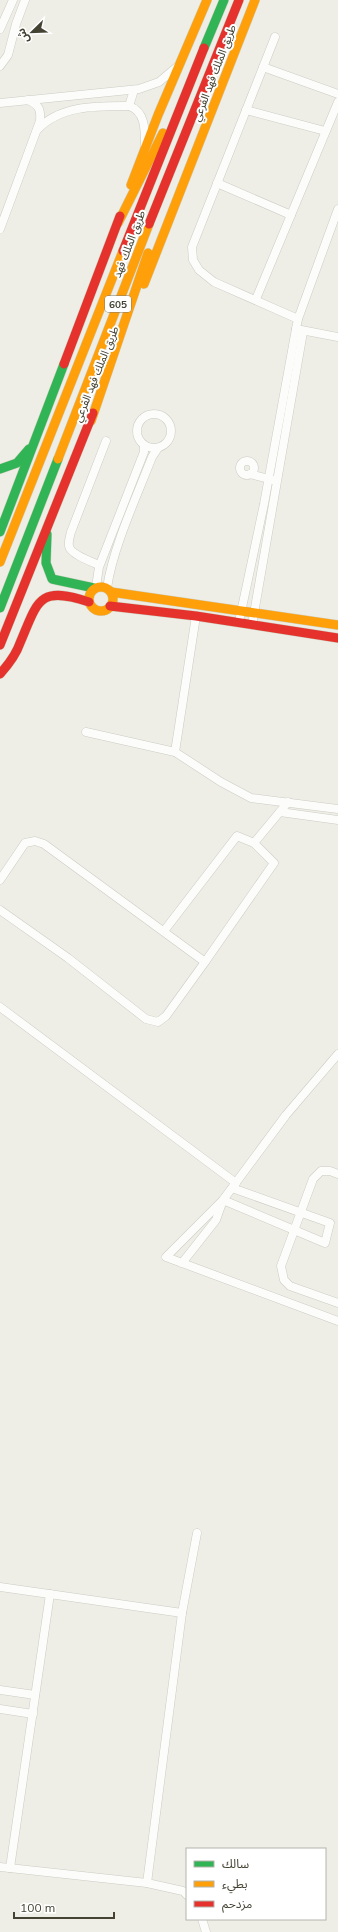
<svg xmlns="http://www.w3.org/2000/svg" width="338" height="1932" font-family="Mulish,'Noto Sans Arabic',sans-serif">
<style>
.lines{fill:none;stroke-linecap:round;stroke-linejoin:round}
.street-casing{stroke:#ccccc4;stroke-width:9}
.fast-casing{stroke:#cecfbe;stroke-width:10}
.slow-casing{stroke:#cecfbe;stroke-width:10}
.jam-casing{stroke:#cecfbe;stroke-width:10}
.street{stroke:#fcfcfb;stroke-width:8}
.fast{stroke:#30b455;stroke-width:9}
.slow{stroke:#ff9f0a;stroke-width:9}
.jam{stroke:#e5322d;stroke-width:9}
.labels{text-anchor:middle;stroke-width:4;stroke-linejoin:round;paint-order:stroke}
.shield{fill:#fff;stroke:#7c7b70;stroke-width:1}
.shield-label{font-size:10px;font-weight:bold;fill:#444333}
.street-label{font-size:11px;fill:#444333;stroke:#fff}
</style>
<rect width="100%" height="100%" fill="#eeeee6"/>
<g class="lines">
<!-- street casing -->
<g class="street-casing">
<g id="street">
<path d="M 0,29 L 13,0"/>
<path d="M 275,37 L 192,247 L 193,260 L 199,270 L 214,282 L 298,319 L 296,329 L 338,337"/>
<path d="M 0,66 L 8,55 L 16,24 L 25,0"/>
<path d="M 263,67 L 338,94"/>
<path d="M 0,103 L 139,89 L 159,82 L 178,66"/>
<path d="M 129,106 L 134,90"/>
<path d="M 246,110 L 325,131"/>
<path d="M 37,130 C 60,105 97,106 129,106 C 145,111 145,129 145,144"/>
<path d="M 217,183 L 291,215"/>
<path d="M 0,229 L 40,121 C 41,109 39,105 28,100"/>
<path d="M 256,299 L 338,102"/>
<path d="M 298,319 L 338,209"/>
<circle cx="154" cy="431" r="17"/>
<circle cx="247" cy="468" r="7"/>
<path d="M 250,474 L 273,480"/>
<path d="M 99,565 C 92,562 70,554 69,546 C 68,542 70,536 71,532 L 106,441"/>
<path d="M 96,587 L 99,567 L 144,452 L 144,445"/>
<path d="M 107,588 C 113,547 137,496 152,457 L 158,448"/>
<path d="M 196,616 L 175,752 L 221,782 L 251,798 L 338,809"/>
<path d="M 240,617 L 264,504 L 296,329"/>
<path d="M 252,625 L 303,332"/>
<path d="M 86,732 L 175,752"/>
<path d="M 280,812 L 338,820"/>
<path d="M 0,880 L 25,843 L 35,841 L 44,844 L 205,962 L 274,863 L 254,843 L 288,802"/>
<path d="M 0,910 L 68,958 L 146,1019 L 158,1022 L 166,1016 L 205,962"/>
<path d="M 164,931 L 237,836 L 254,843"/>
<path d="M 0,1007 L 236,1183"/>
<path d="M 338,1054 L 286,1115 L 223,1200 L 166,1257 L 338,1321"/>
<path d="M 338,1174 L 330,1171 L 321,1171 L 313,1179 L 281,1266 L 284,1280 L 290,1286 L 338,1303"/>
<path d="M 182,1263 L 216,1220 L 223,1200 L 325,1243 L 330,1223 L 232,1188"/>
<path d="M 0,1587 L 182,1613 L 147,1883"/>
<path d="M 182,1613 L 197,1533"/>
<path d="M 0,1690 L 35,1695"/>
<path d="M 0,1709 L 33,1714"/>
<path d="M 0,1867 L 147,1883 L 183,1891 L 187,1895"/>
<path d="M 10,1868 L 50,1594"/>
<path d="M 202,1919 L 206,1932"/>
</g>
</g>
<!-- fast casing -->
<g class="fast-casing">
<g id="fast">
<path d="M 204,48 L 224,0"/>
<path d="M 0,469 L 17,463 L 29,449"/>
<path d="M 0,532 L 64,364"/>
<path d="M 47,534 L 46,563 L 52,579 L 94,588"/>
<path d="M 0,608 L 58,459"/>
</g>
</g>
<!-- slow casing -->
<g class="slow-casing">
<g id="slow">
<path d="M 131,185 L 158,115 L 207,0"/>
<path d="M 118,223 L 163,133"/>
<path d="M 144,284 L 255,0"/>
<path d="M 91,421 L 148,253"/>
<path d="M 58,459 L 149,224"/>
<path d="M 0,562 L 123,251"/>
<circle cx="101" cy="599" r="12"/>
<path d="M 111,592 L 338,625"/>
</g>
</g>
<!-- jam casing -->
<g class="jam-casing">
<g id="jam">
<path d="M 149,224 L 239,0"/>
<path d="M 123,251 L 204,48"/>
<path d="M 64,364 L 120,216"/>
<path d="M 110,606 L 196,616 L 338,638"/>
<path d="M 0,645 L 93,413"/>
<path d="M 0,674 C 8,665 16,655 20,643 C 38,601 38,585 89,602"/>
</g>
</g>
<!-- street -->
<use href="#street" class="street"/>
<!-- fast -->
<use href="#fast" class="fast"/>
<!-- slow -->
<use href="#slow" class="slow"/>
<!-- jam -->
<use href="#jam" class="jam"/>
</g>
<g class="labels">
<!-- shield labels -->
<rect class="shield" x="105" y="296" width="26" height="16" rx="3"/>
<g class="shield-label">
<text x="118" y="308">605</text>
</g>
<!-- street labels -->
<g class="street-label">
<text transform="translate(214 73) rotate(-69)" y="4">طريق الملك فهد الفرعي</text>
<text transform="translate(129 244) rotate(-69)" y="4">طريق الملك فهد</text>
<text transform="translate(96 374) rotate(-68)" y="4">طريق الملك فهد الفرعي</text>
</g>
</g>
<!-- legend -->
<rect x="186" y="1848" width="140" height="72" fill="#ffffff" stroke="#b4b4ad"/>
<rect x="194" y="1861" width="20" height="6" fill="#30b455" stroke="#b4b4ad"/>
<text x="222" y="1868" font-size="12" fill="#444333">سالك</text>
<rect x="194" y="1881" width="20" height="6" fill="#ff9f0a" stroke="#b4b4ad"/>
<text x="222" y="1888" font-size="12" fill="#444333">بطيء</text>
<rect x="194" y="1901" width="20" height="6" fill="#e5322d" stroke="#b4b4ad"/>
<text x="222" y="1908" font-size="12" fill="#444333">مزدحم</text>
<!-- north arrow -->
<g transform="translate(32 32) rotate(247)" stroke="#ffffff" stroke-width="3" paint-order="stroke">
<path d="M0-3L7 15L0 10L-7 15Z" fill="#444333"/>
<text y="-6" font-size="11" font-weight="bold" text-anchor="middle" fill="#444333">ش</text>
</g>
<!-- scale -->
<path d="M14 1912v6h100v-6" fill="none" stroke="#444333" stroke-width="2"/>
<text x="20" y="1912" font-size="12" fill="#444333" stroke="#ffffff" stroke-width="3" paint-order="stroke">100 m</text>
</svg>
